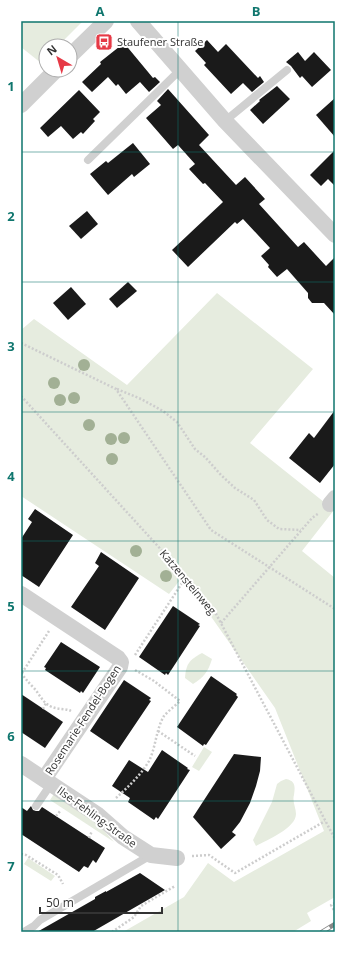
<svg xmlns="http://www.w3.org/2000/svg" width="356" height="953" font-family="'Open Sans',sans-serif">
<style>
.green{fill:#e6ecdf}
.building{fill:#1a1a1a}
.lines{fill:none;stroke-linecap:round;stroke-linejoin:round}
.path{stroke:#cdcdcd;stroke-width:2.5;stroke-dasharray:2 2;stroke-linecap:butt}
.lane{stroke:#d0d0d0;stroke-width:8}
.street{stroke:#d0d0d0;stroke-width:16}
.rail-casing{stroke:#888;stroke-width:4.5}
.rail{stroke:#fff;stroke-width:3;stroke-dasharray:9;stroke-linecap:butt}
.tree{fill:#a2b095}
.grid{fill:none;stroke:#0f766e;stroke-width:1;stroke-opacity:0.55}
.labels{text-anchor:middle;stroke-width:4;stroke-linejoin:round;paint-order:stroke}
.poi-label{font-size:11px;fill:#333;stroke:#fff;text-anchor:start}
.street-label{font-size:11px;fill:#333;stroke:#fff}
.neatline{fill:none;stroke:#0f766e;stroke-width:1.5}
.grid-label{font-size:13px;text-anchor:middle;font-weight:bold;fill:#0f766e}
</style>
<rect width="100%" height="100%" fill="#fff"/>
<!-- green -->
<g class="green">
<path d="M 21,21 L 83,21 L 58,46 L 46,46 L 46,58 L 41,63 L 21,47 Z"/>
<path d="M 217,293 L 313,369 L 250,443 L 334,510 L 302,551 L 335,578 L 335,897 L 307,913 L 311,921 L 293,932 L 123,932 L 184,897 L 208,863 L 234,882 L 324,831 L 275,708 L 205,608 L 180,580 L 169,594 L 21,496 L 21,330 L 34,319 L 127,385 Z"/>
<path d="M 202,653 L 212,659 C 208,672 204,677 193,684 L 185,678 C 186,664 189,660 202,653 Z"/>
<path d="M 204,747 L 212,752 L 199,771 L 192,767 Z"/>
<path d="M 286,779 C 296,781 295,787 294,795 C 292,801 296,808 296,814 C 296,828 267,840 256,846 L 253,840 L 272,802 L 277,784 L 281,781 Z"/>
<path d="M 54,794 L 99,825 L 114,842 L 50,800 Z"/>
<path d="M 28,858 L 55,876 L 51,881 L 24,864 Z"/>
</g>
<!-- building -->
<g class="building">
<path d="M 207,40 L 218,52 L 226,44 L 258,78 L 260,76 L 264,82 L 252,92 L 243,83 L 231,94 L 204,65 L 206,63 L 195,51 Z"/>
<path d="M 124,43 L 153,78 L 155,77 L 160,82 L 149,92 L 140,82 L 126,94 L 118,84 L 116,86 L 108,77 L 92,92 L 82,82 L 101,64 L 100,62 Z"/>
<path d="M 298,52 L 305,61 L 314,52 L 331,70 L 312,87 L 302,76 L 300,78 L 291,66 L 286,62 Z"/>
<path d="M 277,86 L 290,99 L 263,124 L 250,110 L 260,101 L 259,100 Z"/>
<path d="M 168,89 L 209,135 L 199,145 L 236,185 L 245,177 L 265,199 L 259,204 L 298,247 L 304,242 L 326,266 L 335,257 L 335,315 L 324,303 L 312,303 L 308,298 L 308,293 L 287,269 L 277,277 L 268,267 L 269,265 L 261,256 L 270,248 L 243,219 L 237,224 L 235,222 L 188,267 L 172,250 L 223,202 L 205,183 L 203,184 L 189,169 L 195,164 L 178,145 L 173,149 L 146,118 L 161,105 L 157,101 Z"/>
<path d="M 79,90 L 100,112 L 93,119 L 95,121 L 83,134 L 81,132 L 73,139 L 61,126 L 48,137 L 40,128 Z"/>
<path d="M 335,98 L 335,137 L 316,115 Z"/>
<path d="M 133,143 L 150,164 L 134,177 L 132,174 L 108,195 L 90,174 L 106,161 L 108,163 Z"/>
<path d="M 335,150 L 335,186 L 328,179 L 321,186 L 310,175 Z"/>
<path d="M 87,211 L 98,224 L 81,239 L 69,226 Z"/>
<path d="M 128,282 L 137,291 L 117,308 L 109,299 Z"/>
<path d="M 71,287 L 86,304 L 68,320 L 53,303 Z"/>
<path d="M 335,410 L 335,464 L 320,483 L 289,458 L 309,433 L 314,438 Z"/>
<path d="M 35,509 L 73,535 L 39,587 L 21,575 L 21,539 L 32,522 L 28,519 Z"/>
<path d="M 101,552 L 139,578 L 105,630 L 71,607 L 99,566 L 95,563 Z"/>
<path d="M 173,606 L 200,624 L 198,625 L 200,626 L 168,675 L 166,673 L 165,675 L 139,657 Z"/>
<path d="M 61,642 L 100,667 L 83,693 L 81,691 L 80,693 L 45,670 L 46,668 L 44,667 Z"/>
<path d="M 211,676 L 237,694 L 236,695 L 238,697 L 206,745 L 204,744 L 203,746 L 177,727 Z"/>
<path d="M 124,680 L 151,698 L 149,700 L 151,701 L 118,750 L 90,731 Z"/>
<path d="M 21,694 L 63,722 L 45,748 L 21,732 Z"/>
<path d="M 162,750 L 188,768 L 187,769 L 190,770 L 158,819 L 156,817 L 154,820 L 128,802 L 130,798 L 112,786 L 129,760 L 148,772 Z"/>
<path d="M 234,754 L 261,757 L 260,771 L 256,786 L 250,803 L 240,822 L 232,832 L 236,835 L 221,849 L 193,817 Z"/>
<path d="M 31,806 L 33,810 L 36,811 L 39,811 L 42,807 L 105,848 L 96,863 L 93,860 L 88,868 L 84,866 L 79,872 L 21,834 L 21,807 L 27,811 Z"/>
<path d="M 140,873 L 165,890 L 92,932 L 37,932 L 95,899 L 95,897 L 106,891 L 106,892 Z"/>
</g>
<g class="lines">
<!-- path -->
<g class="path">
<path d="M 21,343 L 116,389 L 211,530 L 335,609"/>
<path d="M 117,389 L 141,399 L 163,411 L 177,422 L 195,449 L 205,457 L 221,475 L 235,488 L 254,500 L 267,520 L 279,529 L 301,530"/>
<path d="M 21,396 L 186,577 L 214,610 L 335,839"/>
<path d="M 221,623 L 312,518 L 319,513"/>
<path d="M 135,655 L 186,577"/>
<path d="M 21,673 C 25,678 28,682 33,687 C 39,693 42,702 50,706 C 57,710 65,708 71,711"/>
<path d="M 22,673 L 49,631"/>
<path d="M 43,709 L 46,703"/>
<path d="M 158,731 L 195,756"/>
<path d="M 116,798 C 128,787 141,775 149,761 C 156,747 156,729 164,716 C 168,711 175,706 180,701 L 154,681 L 135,670"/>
<path d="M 56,816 L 61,810"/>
<path d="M 89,838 L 92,831"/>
<path d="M 21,854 L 26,855 L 58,875 L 63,884"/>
<path d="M 192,856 L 209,855 L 235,873 L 325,821"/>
<path d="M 335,903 L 331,905 L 335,912"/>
<path d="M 112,932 L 134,917 L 141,906 L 175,886"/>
</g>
<!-- lane -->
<g class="lane">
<path d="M 225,121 L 287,70"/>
<path d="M 88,160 L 180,70"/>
<path d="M 36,806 L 51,784"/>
<path d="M 24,932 L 34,926 L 40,920 L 151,855"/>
</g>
<!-- street -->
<g class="street">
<path d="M 138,21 L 225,121 L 335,235"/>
<path d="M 70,56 L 106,21"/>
<path d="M 21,105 L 56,70"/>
<path d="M 330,504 L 335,498"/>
<path d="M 21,594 L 118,658 L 121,662 L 120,667 L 44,779"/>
<path d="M 21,764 L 98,815 L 123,837 L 151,855 L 177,858"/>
</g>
<!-- rail casing -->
<g class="rail-casing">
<path id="rail" d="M 322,932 L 335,924"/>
</g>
<!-- rail -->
<use href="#rail" class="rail"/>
</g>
<!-- trees -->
<g class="tree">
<circle cx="84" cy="365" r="6"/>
<circle cx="54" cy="383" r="6"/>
<circle cx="74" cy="398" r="6"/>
<circle cx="60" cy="400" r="6"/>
<circle cx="89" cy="425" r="6"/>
<circle cx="124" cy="438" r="6"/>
<circle cx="111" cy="439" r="6"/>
<circle cx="112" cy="459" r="6"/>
<circle cx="136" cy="551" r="6"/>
<circle cx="166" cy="576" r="6"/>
</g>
<!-- grid -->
<path class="grid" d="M 178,21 L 178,932M 21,152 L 335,152M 21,282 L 335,282M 21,412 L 335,412M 21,541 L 335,541M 21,671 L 335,671M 21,801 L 335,801"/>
<!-- icons -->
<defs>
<g id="bus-square" transform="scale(0.9)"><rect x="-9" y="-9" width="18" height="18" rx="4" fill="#e63946" stroke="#fff"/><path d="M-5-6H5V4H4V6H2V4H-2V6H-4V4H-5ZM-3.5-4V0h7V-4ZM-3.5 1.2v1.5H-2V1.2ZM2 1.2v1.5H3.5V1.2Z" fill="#fff"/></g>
</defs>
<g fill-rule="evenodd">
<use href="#bus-square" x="104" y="42"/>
</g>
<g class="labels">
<!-- poi labels -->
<g class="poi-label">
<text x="117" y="46">Staufener Straße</text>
</g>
<!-- street labels -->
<g class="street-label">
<text transform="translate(188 582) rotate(50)" y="4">Katzensteinweg</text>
<text transform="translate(83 720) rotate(-57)" y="4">Rosemarie-Fendel-Bogen</text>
<text transform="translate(97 817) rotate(36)" y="4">Ilse-Fehling-Straße</text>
</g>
</g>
<!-- border -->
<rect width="356" height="953" fill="none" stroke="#ffffff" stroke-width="44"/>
<!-- north arrow -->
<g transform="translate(58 58) rotate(322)"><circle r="19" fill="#ffffff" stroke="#adadad"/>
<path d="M0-3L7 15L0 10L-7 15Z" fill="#e63946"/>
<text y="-6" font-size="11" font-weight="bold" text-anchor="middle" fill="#333333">N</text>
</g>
<!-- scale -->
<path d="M40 907v6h122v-6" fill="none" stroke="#333333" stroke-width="2"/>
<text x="46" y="907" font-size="12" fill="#333333" stroke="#ffffff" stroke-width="3" paint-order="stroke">50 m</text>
<rect x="22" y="22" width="312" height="909" class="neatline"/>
<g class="grid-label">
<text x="100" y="16">A</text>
<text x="256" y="16">B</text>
<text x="11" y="91">1</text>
<text x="11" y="221">2</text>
<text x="11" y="351">3</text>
<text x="11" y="481">4</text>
<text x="11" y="611">5</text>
<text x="11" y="741">6</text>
<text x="11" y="871">7</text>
</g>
</svg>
